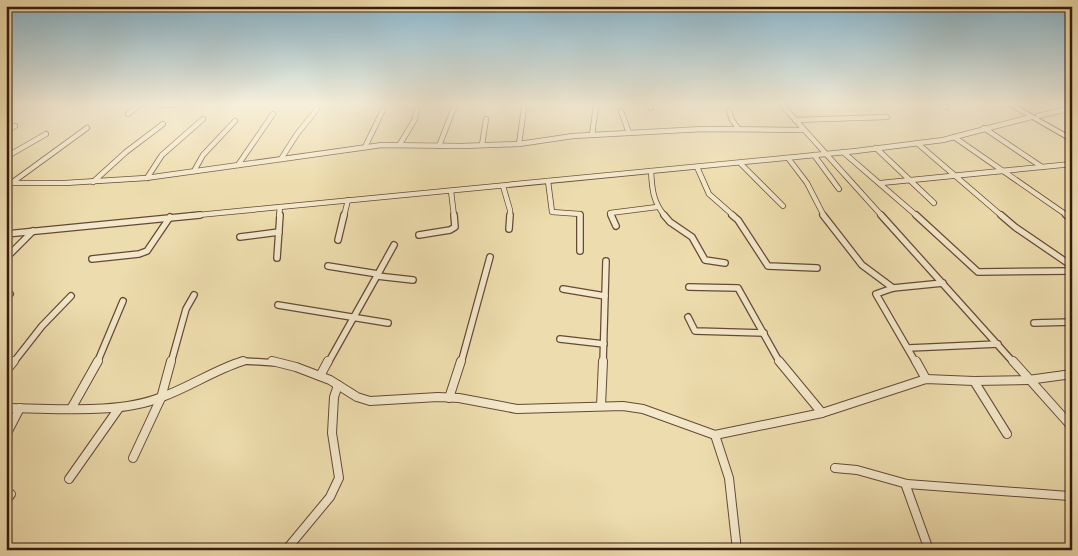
<svg xmlns="http://www.w3.org/2000/svg" width="1078" height="556" font-family="'IM FELL French Canon',serif">
<style>
.lines{fill:none;stroke-linecap:round;stroke-linejoin:round}
.minor-far2-casing{stroke:#654a36;stroke-width:6}
.minor-far1-casing{stroke:#654a36;stroke-width:8}
.minor-casing{stroke:#654a36;stroke-width:10}
.secondary-casing{stroke:#381a0f;stroke-width:2}
.minor-far2{stroke:#f3e8ca;stroke-width:4.5}
.minor-far1{stroke:#f3e8ca;stroke-width:5.5}
.minor{stroke:#f3e8ca;stroke-width:8}
.secondary{fill:#f3e8ca;fill-rule:evenodd}
</style>
<rect width="100%" height="100%" fill="#eddcad"/>
<filter id="stains"><feTurbulence type="fractalNoise" baseFrequency=".004" numOctaves="4"/><feColorMatrix values="0 0 0 0 .2 0 0 0 0 .09 0 0 0 0 .02 0 0 0 .5 -.17"/></filter>
<radialGradient id="worn" r=".72"><stop offset=".6" stop-color="#630" stop-opacity="0"/><stop offset="1" stop-color="#630" stop-opacity=".3"/></radialGradient>
<g class="lines">
<!-- minor-far2 casing -->
<g class="minor-far2-casing">
<g id="minor-far2">
<path d="M 160,105 L 176,105"/>
<path d="M 649,105 L 651,108"/>
<path d="M 782,105 L 882,216"/>
<path d="M 945,105 L 946,107"/>
<path d="M 6,109 L 14,105"/>
<path d="M 621,111 L 629,133"/>
<path d="M 729,111 L 732,120 L 738,128"/>
<path d="M 128,114 L 139,105"/>
<path d="M 1038,116 L 1072,108"/>
<path d="M 795,120 L 887,117"/>
<path d="M 984,128 L 1042,167"/>
<path d="M 6,131 L 15,126"/>
<path d="M 592,135 L 596,106"/>
<path d="M 954,137 L 1068,216"/>
<path d="M 917,143 L 1002,216"/>
<path d="M 400,144 L 415,119 L 417,108"/>
<path d="M 519,144 L 524,108"/>
<path d="M 482,145 L 486,119"/>
<path d="M 439,146 L 455,105"/>
<path d="M 365,147 L 383,110"/>
<path d="M 876,148 L 934,203"/>
<path d="M 843,152 L 917,216"/>
<path d="M 814,155 L 839,189"/>
<path d="M 6,157 L 46,134"/>
<path d="M 788,158 L 807,183 L 824,216"/>
<path d="M 281,159 L 297,134 L 317,109"/>
<path d="M 740,163 L 783,206"/>
<path d="M 238,165 L 273,114"/>
<path d="M 697,167 L 709,194 L 734,216"/>
<path d="M 194,171 L 203,155 L 235,121"/>
<path d="M 651,171 C 652,189 653,202 665,216"/>
<path d="M 147,178 L 162,155 L 203,119"/>
<path d="M 548,181 L 552,212 L 580,214 L 580,216"/>
<path d="M 93,182 L 126,152 L 163,124"/>
<path d="M 6,183 L 65,183 L 146,178 L 382,145 L 462,146 L 519,144 L 573,136 L 703,129 L 802,130"/>
<path d="M 881,183 L 1072,164"/>
<path d="M 503,186 L 510,210 L 510,216"/>
<path d="M 6,187 L 87,128"/>
<path d="M 451,191 L 454,216"/>
<path d="M 188,216 L 856,151 L 943,140 L 1031,117"/>
<path d="M 279,216 L 280,207"/>
<path d="M 344,216 L 348,200"/>
<path d="M 612,216 L 610,213 L 657,207"/>
</g>
</g>
<!-- minor-far1 casing -->
<g class="minor-far1-casing">
<g id="minor-far1">
<path d="M 580,215 L 580,251"/>
<path d="M 611,215 L 616,226"/>
<path d="M 664,215 L 670,222 L 692,237 L 705,260 L 725,263"/>
<path d="M 732,215 L 738,220 L 768,266 L 817,268"/>
<path d="M 823,215 L 862,265 L 893,288"/>
<path d="M 881,215 L 1014,363"/>
<path d="M 916,215 L 978,272 L 1072,271"/>
<path d="M 1001,215 L 1015,227 L 1072,266"/>
<path d="M 1066,215 L 1072,219"/>
<path d="M 509,229 L 510,215"/>
<path d="M 6,234 L 200,215"/>
<path d="M 419,235 L 450,230 L 455,227 L 454,215"/>
<path d="M 240,237 L 279,232"/>
<path d="M 338,240 L 344,215"/>
<path d="M 6,258 L 33,231"/>
<path d="M 277,258 L 280,215"/>
<path d="M 92,259 L 139,254 L 147,251 L 170,217"/>
<path d="M 378,274 L 394,245"/>
<path d="M 377,276 L 413,280"/>
<path d="M 689,287 L 738,288 L 780,363"/>
<path d="M 563,289 L 605,296"/>
<path d="M 6,297 L 10,294"/>
<path d="M 278,305 L 388,323"/>
<path d="M 688,317 L 695,331 L 764,333"/>
<path d="M 1034,323 L 1072,322"/>
<path d="M 560,339 L 604,344"/>
<path d="M 909,348 L 998,344"/>
<path d="M 13,363 L 42,326 L 71,296"/>
<path d="M 97,363 L 123,301"/>
<path d="M 171,363 L 186,309 L 194,295"/>
<path d="M 239,363 L 244,361 L 277,363"/>
<path d="M 328,363 L 378,274 L 328,266"/>
<path d="M 461,363 L 490,257"/>
<path d="M 603,363 L 606,261"/>
<path d="M 916,363 L 876,294 L 893,288 L 943,283"/>
</g>
</g>
<!-- minor casing -->
<g class="minor-casing">
<g id="minor">
<path d="M 272,361 L 296,367 L 330,380 L 357,397 L 370,401 L 438,397 L 459,398 L 517,409 L 623,406 L 643,409 L 715,435 L 822,413 L 926,379 L 974,381 L 1028,380 L 1072,374"/>
<path d="M 779,361 L 822,413"/>
<path d="M 916,361 L 926,379"/>
<path d="M 1013,361 L 1072,427"/>
<path d="M 6,371 L 14,361"/>
<path d="M 320,376 L 328,361"/>
<path d="M 974,381 L 1007,434"/>
<path d="M 449,398 L 461,361"/>
<path d="M 601,406 L 603,361"/>
<path d="M 6,408 C 54,408 118,415 162,397 C 190,387 214,370 243,361"/>
<path d="M 71,409 L 98,361"/>
<path d="M 6,435 L 20,408"/>
<path d="M 715,435 L 729,478 L 737,550"/>
<path d="M 133,458 L 161,398 L 171,361"/>
<path d="M 835,468 L 857,470 L 907,484 L 1069,496"/>
<path d="M 69,479 L 119,408"/>
<path d="M 907,484 L 906,486 L 929,550"/>
<path d="M 6,501 L 11,494"/>
<path d="M 286,550 L 330,497 L 339,478 L 332,433 L 334,397 L 338,385"/>
</g>
</g>
<!-- secondary casing -->
<g class="secondary-casing">
<path id="secondary" d="M 1008,105 L 1015,105 L 1072,137 L 1072,142 Z"/>
</g>
<!-- minor-far2 -->
<use href="#minor-far2" class="minor-far2"/>
<!-- minor-far1 -->
<use href="#minor-far1" class="minor-far1"/>
<!-- minor -->
<use href="#minor" class="minor"/>
<!-- secondary -->
<use href="#secondary" class="secondary"/>
</g>
<!-- sky -->
<linearGradient id="sky" x2="0" y2="1"><stop stop-color="#88b7cf"/><stop offset="0.57" stop-color="#f7efda"/><stop offset="1" stop-color="#f7efda" stop-opacity="0"/></linearGradient>
<rect width="1078" height="183" fill="url(#sky)"/>
<!-- margin -->
<rect width="1078" height="556" fill="none" stroke="#eddcad" stroke-width="25"/>
<rect x="8" y="8" width="1063" height="541" fill="none" stroke="#381a0f" stroke-width="2.5"/>
<rect x="12" y="12" width="1053" height="531" fill="none" stroke="#381a0f"/>
<rect width="100%" height="100%" filter="url(#stains)"/>
<rect width="100%" height="100%" fill="url(#worn)"/>
</svg>
